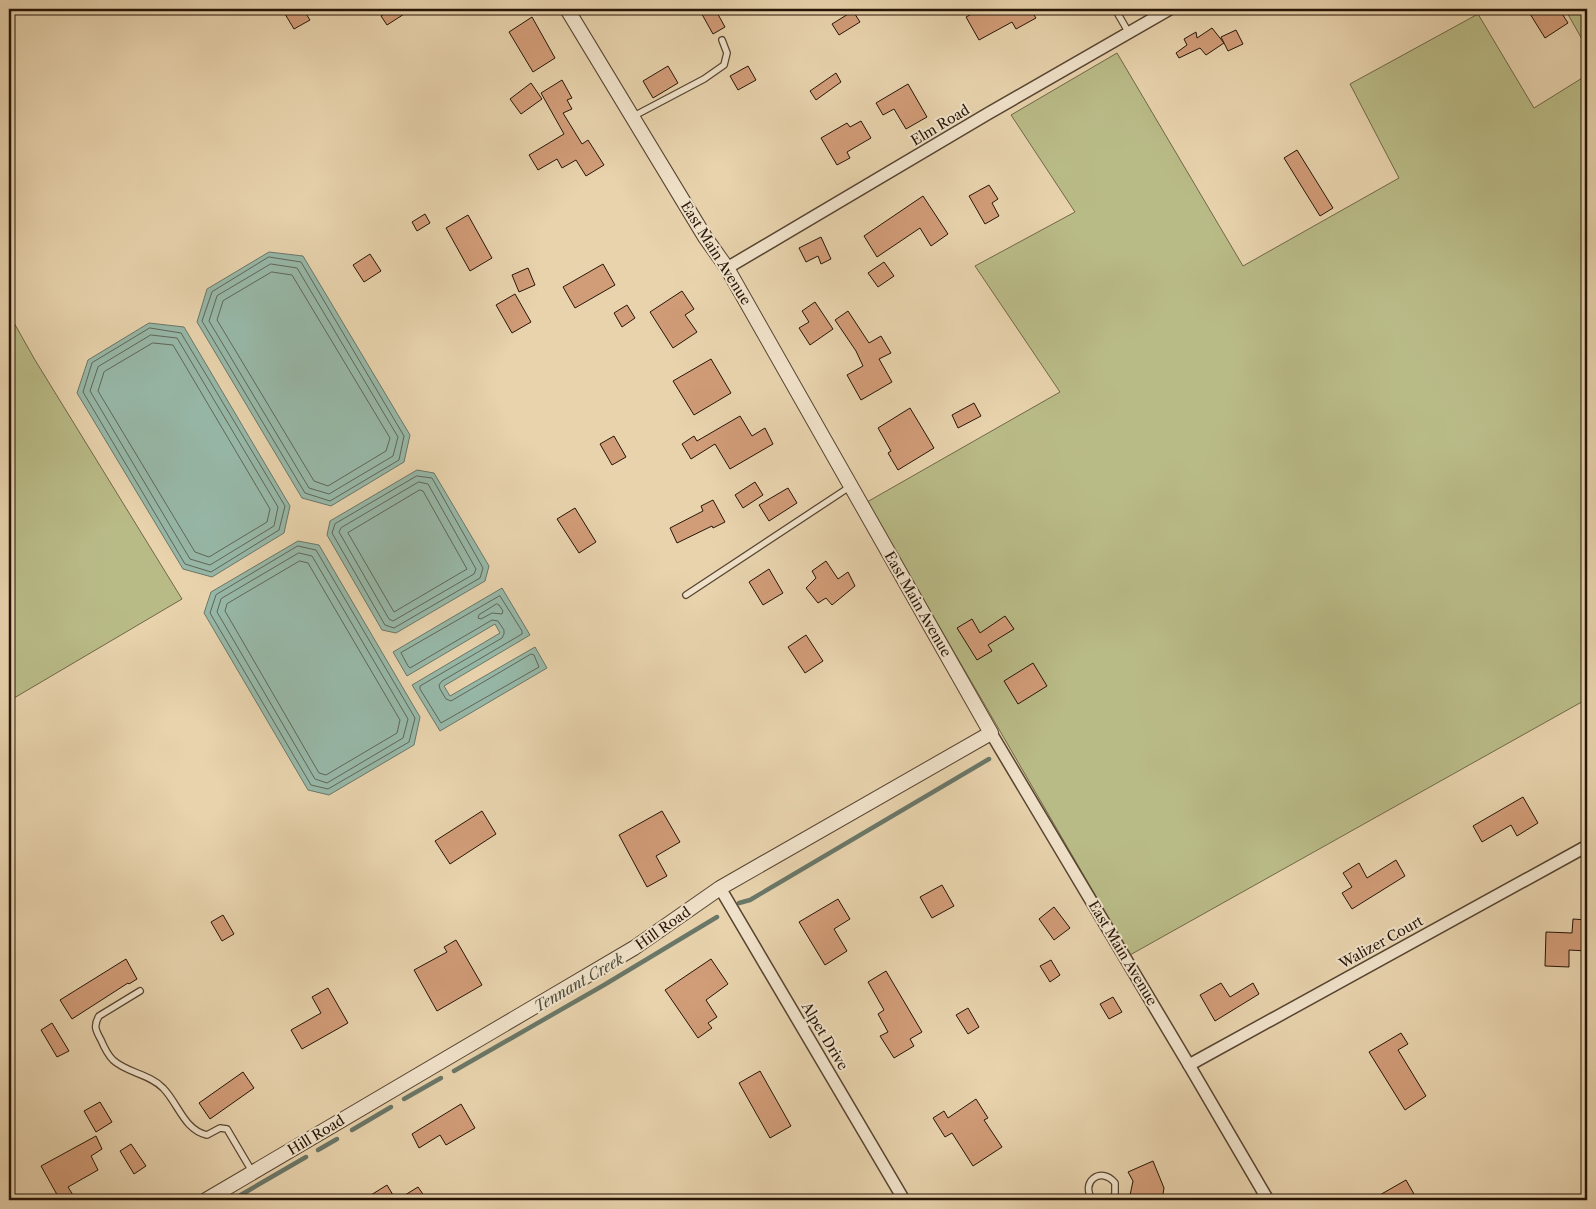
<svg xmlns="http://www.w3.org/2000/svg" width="1596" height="1209" font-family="'Libre Caslon Text',serif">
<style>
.green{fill:#b9bb87;stroke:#706847}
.water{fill:#97b8a8;stroke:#6a7768}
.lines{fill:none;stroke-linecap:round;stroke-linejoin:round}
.shore{stroke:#5f6658;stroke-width:1}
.stream{stroke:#6a7768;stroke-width:4.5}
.building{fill:#d19c78;stroke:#271507}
.service-casing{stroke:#574430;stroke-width:8}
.minor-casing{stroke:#574430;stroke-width:14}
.tertiary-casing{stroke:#574430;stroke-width:16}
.service{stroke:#f0e2ca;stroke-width:5.5}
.minor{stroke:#f0e2ca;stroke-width:11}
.tertiary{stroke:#f0e2ca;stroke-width:14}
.labels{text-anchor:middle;stroke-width:4;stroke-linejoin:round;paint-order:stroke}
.street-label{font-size:14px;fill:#271507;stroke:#f0e2ca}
.water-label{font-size:15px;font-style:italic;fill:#4e4e3f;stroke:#f0e2ca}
</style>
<rect width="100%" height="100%" fill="#e8d3ad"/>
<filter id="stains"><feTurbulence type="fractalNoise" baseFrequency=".004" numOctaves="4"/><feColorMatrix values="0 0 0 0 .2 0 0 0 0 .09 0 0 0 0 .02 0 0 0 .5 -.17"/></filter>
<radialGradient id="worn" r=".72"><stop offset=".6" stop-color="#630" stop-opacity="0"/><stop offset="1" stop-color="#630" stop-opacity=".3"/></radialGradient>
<!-- green -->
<g class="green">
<path d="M 1565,9 L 1587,9 L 1587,48 Z"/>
<path d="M 1478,14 L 1534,108 L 1587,75 L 1587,699 L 1130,955 L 867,502 L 1060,392 L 975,266 L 1075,212 L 1011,115 L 1117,53 L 1243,266 L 1399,178 L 1350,84 Z"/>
<path d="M 9,314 L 35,360 L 182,599 L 9,701 Z"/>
</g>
<!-- water -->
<g class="water">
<path d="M 269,252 L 303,256 L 410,435 L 404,462 L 331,506 L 302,498 L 197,322 L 207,289 Z"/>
<path d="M 149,323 L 184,327 L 290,506 L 284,533 L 212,577 L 183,569 L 77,393 L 88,360 Z"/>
<path d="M 417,470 L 434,473 L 489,566 L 485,581 L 396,633 L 382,630 L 327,535 L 330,521 Z"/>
<path d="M 298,541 L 319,545 L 420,717 L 414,745 L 329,795 L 308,790 L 204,613 L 211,592 Z"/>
<path d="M 502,588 L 530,635 L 444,686 L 450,696 L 535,647 L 547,668 L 440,731 L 412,685 L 500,633 L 495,624 L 407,676 L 393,652 Z"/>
</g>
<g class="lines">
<!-- shore -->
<g class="shore">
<path d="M 269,257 L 301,262 L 404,436 L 399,460 L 330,501 L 305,493 L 202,321 L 212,292 Z"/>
<path d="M 271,264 L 297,268 L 398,437 L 393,456 L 329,494 L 309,488 L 209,321 L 217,296 Z"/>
<path d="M 272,272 L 292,275 L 390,438 L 386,451 L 328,486 L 314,481 L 217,320 L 223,301 Z"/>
<path d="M 150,328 L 181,333 L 285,506 L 279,530 L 211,572 L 185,564 L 83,392 L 92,363 Z"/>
<path d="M 151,335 L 177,338 L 278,507 L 274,526 L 210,565 L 190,559 L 90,391 L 98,367 Z"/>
<path d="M 153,343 L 173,345 L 270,509 L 267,522 L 209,557 L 195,552 L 98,391 L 104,372 Z"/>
<path d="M 417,476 L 432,478 L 483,568 L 480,578 L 394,628 L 385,625 L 332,533 L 335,524 Z"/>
<path d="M 419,482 L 428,484 L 476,569 L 474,574 L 393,621 L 389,619 L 339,532 L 341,528 Z"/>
<path d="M 420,490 L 423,491 L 467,569 L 394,612 L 348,533 Z"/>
<path d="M 298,546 L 316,550 L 415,718 L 409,742 L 328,789 L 311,785 L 210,613 L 216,595 Z"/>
<path d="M 299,553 L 312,556 L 408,719 L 403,738 L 327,783 L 315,779 L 217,612 L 221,599 Z"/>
<path d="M 300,561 L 308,563 L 400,720 L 397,733 L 326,775 L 319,773 L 225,611 L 227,604 Z"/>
<path d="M 500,596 L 522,631 L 522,634 L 442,681 L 439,685 L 440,689 L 446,699 L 451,701 L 531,654 L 534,655 L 539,667 L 441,723 L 420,689 L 420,686 L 502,638 L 504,634 L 504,630 L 498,621 L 492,620 L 410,668 L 408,666 L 401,653 Z"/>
<path d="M 497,604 L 499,605 L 503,611 L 502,614 L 492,613 L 481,619 L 478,618 L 479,615 Z"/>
</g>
<!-- stream -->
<g class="stream">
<path d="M 739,903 L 750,900 L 989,759"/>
<path d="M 454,1071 L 604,985 L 717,917"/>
<path d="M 404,1099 L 441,1078"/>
<path d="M 352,1130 L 391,1107"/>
<path d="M 318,1150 L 337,1139"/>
<path d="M 232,1200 L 306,1157"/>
</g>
</g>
<!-- building -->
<g class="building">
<path d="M 282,9 L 303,9 L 310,20 L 294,29 Z"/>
<path d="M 381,9 L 412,9 L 387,25 L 381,16 L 384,14 Z"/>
<path d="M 699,9 L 715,9 L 725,27 L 713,34 Z"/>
<path d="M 981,9 L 1030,9 L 1036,18 L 1016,29 L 1012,22 L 979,40 L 966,17 Z"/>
<path d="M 1527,9 L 1559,9 L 1568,23 L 1545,38 Z"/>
<path d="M 853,11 L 860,22 L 839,35 L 832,24 Z"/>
<path d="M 532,17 L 555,58 L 533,72 L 509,32 Z"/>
<path d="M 1212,28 L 1224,43 L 1206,55 L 1200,48 L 1179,58 L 1176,53 L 1187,45 L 1184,39 L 1196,32 L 1197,38 Z"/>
<path d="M 1236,30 L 1243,44 L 1228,51 L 1221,37 Z"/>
<path d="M 668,66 L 678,83 L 653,98 L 643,81 Z"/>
<path d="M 748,66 L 756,80 L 738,90 L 730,76 Z"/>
<path d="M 836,73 L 841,82 L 816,100 L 810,91 Z"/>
<path d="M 562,80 L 572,98 L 567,100 L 572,109 L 563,113 L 582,144 L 588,140 L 604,165 L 586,176 L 576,160 L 562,168 L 557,159 L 538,170 L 529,155 L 564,134 L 541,93 Z"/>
<path d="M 531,83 L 542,99 L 521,114 L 510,99 Z"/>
<path d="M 908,84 L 927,117 L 906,129 L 894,109 L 883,115 L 876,103 Z"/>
<path d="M 861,121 L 871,138 L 847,152 L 850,158 L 837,165 L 821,138 L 847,123 L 850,127 Z"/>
<path d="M 1297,150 L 1333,208 L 1320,216 L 1284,158 Z"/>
<path d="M 989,185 L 998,199 L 992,203 L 999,216 L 985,224 L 969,196 Z"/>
<path d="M 923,196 L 948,234 L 931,246 L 920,228 L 877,257 L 864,236 Z"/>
<path d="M 425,214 L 430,223 L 417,231 L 412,222 Z"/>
<path d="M 468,215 L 492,258 L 470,271 L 446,228 Z"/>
<path d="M 821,237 L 831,259 L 821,264 L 818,256 L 806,262 L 799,248 Z"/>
<path d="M 370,254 L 381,271 L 364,282 L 353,265 Z"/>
<path d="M 884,262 L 894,276 L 878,287 L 868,273 Z"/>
<path d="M 603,264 L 615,285 L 575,308 L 563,287 Z"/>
<path d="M 528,268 L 535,285 L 519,292 L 512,275 Z"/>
<path d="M 682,291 L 694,309 L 685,315 L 697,332 L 673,348 L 650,312 Z"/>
<path d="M 515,294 L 531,322 L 512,333 L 496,305 Z"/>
<path d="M 815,302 L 833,329 L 810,345 L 799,328 L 809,322 L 802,311 Z"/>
<path d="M 627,305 L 635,318 L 622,327 L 614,313 Z"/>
<path d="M 848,311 L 869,343 L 881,336 L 891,353 L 879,359 L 892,382 L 861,400 L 847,375 L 863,366 L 856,351 L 835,320 Z"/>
<path d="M 711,359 L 731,393 L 694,415 L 673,381 Z"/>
<path d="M 974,403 L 981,416 L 958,428 L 952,415 Z"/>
<path d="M 910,408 L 934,448 L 898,470 L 888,453 L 891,451 L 878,428 Z"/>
<path d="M 740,416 L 752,436 L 765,428 L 773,444 L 730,469 L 715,444 L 691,459 L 682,444 L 694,436 L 697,441 Z"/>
<path d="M 614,436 L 626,457 L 612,465 L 600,444 Z"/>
<path d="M 755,482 L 763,495 L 743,508 L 735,495 Z"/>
<path d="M 788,488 L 797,503 L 769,521 L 759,505 Z"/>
<path d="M 713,500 L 725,522 L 713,528 L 712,526 L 677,543 L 670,528 L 703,511 L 701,506 Z"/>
<path d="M 575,508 L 596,542 L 579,553 L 557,519 Z"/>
<path d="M 826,561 L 838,579 L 848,572 L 855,586 L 832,605 L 826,598 L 818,603 L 806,588 L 816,578 L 812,571 Z"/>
<path d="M 769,569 L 783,593 L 763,605 L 749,582 Z"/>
<path d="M 1005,616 L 1014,629 L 988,645 L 992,651 L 977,660 L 957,628 L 972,619 L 980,633 Z"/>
<path d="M 806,635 L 823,661 L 805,673 L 788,647 Z"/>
<path d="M 1033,663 L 1047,686 L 1018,704 L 1004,681 Z"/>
<path d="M 1523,797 L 1538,823 L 1517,836 L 1511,825 L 1482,842 L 1473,826 Z"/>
<path d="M 482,811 L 496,834 L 450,864 L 435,841 Z"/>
<path d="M 662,811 L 680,842 L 656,856 L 667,876 L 647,887 L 619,835 Z"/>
<path d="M 1396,860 L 1405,876 L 1352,909 L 1342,893 L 1352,887 L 1343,873 L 1359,863 L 1367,878 Z"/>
<path d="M 942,885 L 954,906 L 932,918 L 920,897 Z"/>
<path d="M 838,899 L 850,919 L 834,929 L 847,951 L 825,965 L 799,922 Z"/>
<path d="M 1054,907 L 1070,928 L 1054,940 L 1039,919 Z"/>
<path d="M 223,915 L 234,934 L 222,941 L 211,922 Z"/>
<path d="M 1573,919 L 1587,920 L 1587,951 L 1569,950 L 1569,967 L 1545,966 L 1546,932 L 1572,933 Z"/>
<path d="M 456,940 L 482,985 L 437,1011 L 414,970 L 447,952 L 444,947 Z"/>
<path d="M 126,959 L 137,979 L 129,984 L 128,983 L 72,1019 L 60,1000 Z"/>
<path d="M 711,959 L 728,984 L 706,1000 L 717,1017 L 708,1023 L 712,1028 L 698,1038 L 665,990 Z"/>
<path d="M 1051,960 L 1060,975 L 1050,982 L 1040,966 Z"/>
<path d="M 886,971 L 922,1032 L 910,1039 L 914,1046 L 894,1058 L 880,1036 L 888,1032 L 878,1014 L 884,1010 L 868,982 Z"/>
<path d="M 1221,983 L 1230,997 L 1253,983 L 1259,994 L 1215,1021 L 1200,995 Z"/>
<path d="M 328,988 L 348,1023 L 302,1049 L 291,1030 L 321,1013 L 312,997 Z"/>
<path d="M 1113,997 L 1122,1012 L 1109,1019 L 1100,1004 Z"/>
<path d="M 968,1008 L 979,1027 L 968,1034 L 956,1015 Z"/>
<path d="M 52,1023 L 69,1051 L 57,1057 L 41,1030 Z"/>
<path d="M 1401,1033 L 1408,1044 L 1398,1050 L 1426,1096 L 1405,1110 L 1369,1052 Z"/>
<path d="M 760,1071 L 791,1126 L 770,1138 L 739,1083 Z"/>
<path d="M 243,1072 L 254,1088 L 210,1119 L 199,1103 Z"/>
<path d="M 976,1099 L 988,1118 L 984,1120 L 1002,1147 L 973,1166 L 952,1133 L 945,1137 L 933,1118 L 944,1111 L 948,1118 Z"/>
<path d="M 100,1102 L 112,1122 L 96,1132 L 84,1111 Z"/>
<path d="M 461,1104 L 475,1128 L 446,1145 L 440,1135 L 419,1148 L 412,1134 Z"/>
<path d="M 96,1136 L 102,1149 L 91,1156 L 98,1170 L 68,1187 L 76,1200 L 60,1200 L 41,1166 Z"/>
<path d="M 131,1144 L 146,1166 L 134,1174 L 120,1151 Z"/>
<path d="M 1153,1161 L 1164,1188 L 1162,1200 L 1129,1200 L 1133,1181 L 1128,1172 Z"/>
<path d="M 1406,1180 L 1414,1194 L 1403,1200 L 1371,1200 Z"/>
<path d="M 387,1185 L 396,1200 L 363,1200 Z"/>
<path d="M 418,1187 L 427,1200 L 397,1200 Z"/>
</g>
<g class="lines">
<!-- service casing -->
<g class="service-casing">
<g id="service">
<path d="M 1115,9 L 1129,33"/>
<path d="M 632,117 L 704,79 L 724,65 L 727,53 L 722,40"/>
<path d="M 686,595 L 851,486"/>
<path d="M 140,991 L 99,1016 C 93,1026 96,1031 101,1040 C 104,1047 108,1055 113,1060 C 127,1073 150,1074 163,1088 C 178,1103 184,1130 207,1135 L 220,1128 L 227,1129 L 253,1173"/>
<path d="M 1093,1200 C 1079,1183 1101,1165 1115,1183 L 1115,1194 L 1111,1200"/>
</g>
</g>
<!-- minor casing -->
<g class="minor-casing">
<g id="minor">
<path d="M 727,268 L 989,113 L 1170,9"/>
<path d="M 991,733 L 1189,1065 L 1268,1200"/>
<path d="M 720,888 L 904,1200"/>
<path d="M 1189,1065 L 1587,846"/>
</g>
</g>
<!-- tertiary casing -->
<g class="tertiary-casing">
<path id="tertiary" d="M 206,1200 L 634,948 L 720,888 L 991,733 L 727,268 L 705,237 L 567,9"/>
</g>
<!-- service -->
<use href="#service" class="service"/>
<!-- minor -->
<use href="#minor" class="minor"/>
<!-- tertiary -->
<use href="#tertiary" class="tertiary"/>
</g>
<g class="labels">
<!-- street labels -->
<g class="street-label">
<text transform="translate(940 125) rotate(-31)" y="5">Elm Road</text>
<text transform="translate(716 253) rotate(58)" y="5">East Main Avenue</text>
<text transform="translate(918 604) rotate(60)" y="5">East Main Avenue</text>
<text transform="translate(663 928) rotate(-35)" y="5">Hill Road</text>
<text transform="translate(1381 942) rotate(-29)" y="5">Walizer Court</text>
<text transform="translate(1123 953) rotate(59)" y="5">East Main Avenue</text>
<text transform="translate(825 1036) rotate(59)" y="5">Alpet Drive</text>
<text transform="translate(316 1135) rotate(-31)" y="5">Hill Road</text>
</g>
<!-- water labels -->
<g class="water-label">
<text transform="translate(579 983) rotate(-30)" y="5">Tennant Creek</text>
</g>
</g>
<!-- margin -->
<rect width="1596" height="1209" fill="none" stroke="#e8d3ad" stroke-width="30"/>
<rect x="10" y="10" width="1576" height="1189" fill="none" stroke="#271507" stroke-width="2.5"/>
<rect x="15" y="15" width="1566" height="1179" fill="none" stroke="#271507"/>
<rect width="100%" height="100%" filter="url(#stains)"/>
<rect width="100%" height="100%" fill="url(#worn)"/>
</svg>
